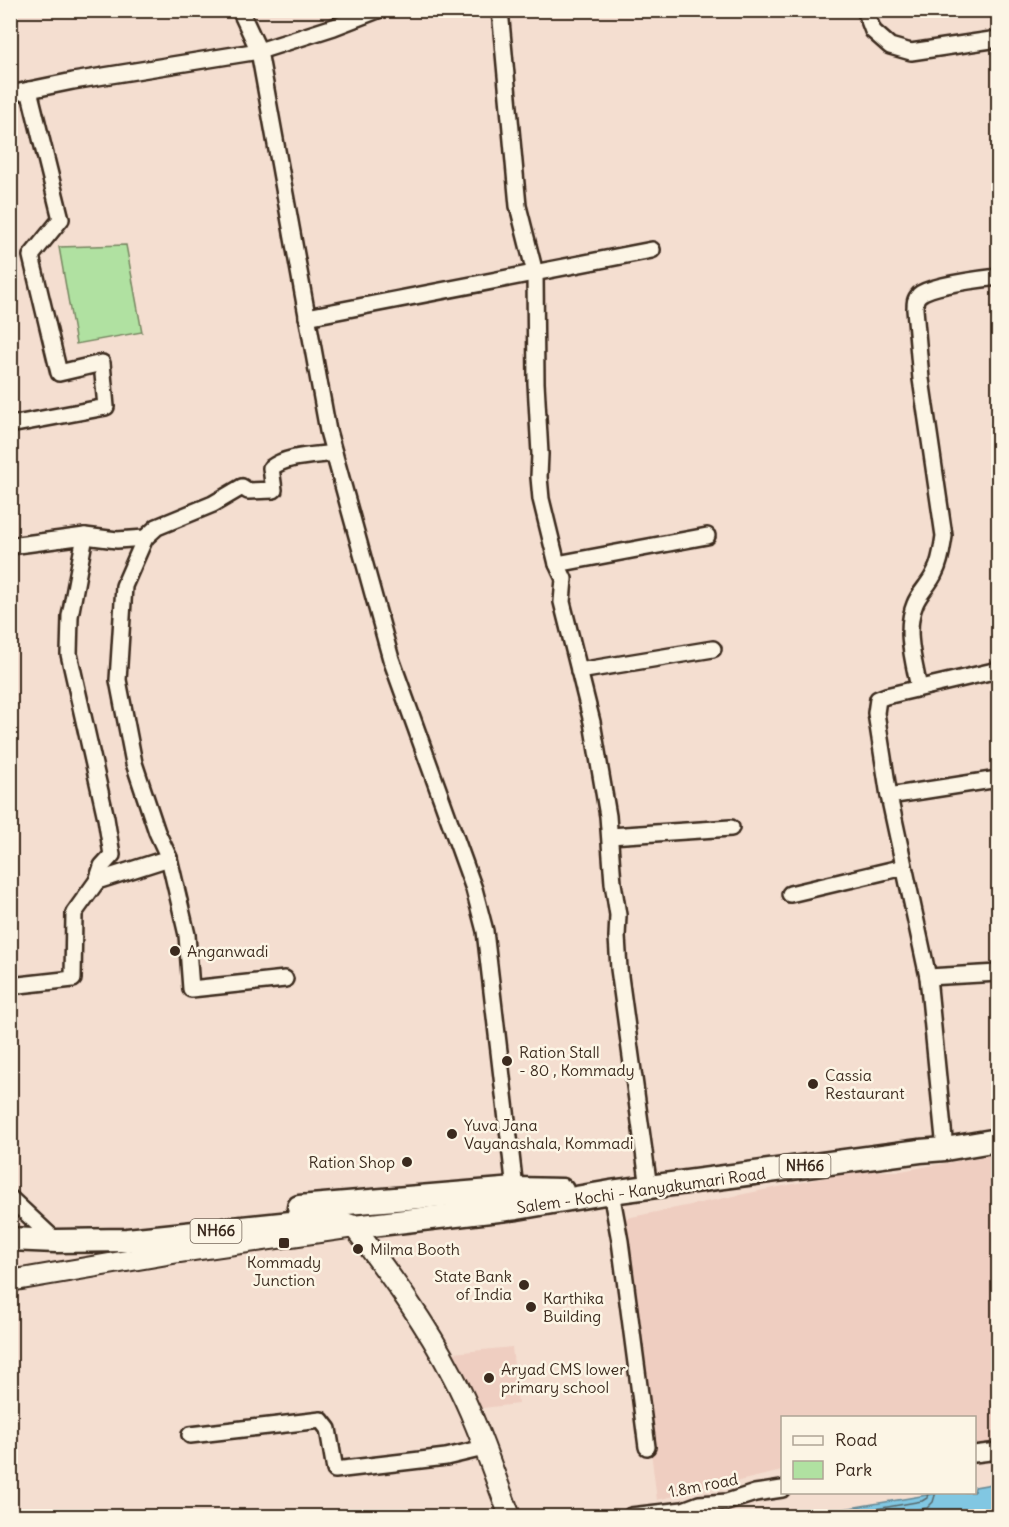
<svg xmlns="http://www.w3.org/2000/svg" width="1009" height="1527" font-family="Delius,sans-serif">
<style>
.built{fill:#efcec1}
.green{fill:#b0e1a1;stroke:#768660;stroke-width:1.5}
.water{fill:#81c7e2;stroke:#658894;stroke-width:1.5}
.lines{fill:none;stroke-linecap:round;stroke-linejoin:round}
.shore{stroke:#57696c;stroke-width:1.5}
.minor-casing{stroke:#3b2a1e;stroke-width:20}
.major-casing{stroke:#3b2a1e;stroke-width:24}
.highway-casing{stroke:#3b2a1e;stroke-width:27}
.minor{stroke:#fcf5e5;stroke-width:15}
.major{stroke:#fcf5e5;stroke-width:20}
.highway{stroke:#fcf5e5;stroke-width:22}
.poi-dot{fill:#3b2a1e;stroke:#fcf5e5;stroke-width:2}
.labels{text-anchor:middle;stroke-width:5;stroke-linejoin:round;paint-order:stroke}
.shield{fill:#fcf5e5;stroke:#75675a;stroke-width:1.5}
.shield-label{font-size:15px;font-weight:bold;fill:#3b2a1e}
.poi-label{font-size:16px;fill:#3b2a1e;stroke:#fcf5e5;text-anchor:start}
.street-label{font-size:16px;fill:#3b2a1e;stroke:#fcf5e5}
</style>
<rect width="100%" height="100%" fill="#f4ded0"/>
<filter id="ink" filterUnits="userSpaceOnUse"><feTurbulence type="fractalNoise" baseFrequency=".0167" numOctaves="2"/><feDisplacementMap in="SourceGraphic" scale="12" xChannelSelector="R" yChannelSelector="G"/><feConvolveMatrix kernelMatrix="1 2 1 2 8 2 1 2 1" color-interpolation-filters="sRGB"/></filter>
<g filter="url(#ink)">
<!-- built -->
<g class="built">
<path d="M 998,1154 L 998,1441 L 975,1445 L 974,1418 L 782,1418 L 782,1471 L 657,1500 L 622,1219 L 857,1171 L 901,1171 Z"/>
<path d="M 512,1347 L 518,1404 L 474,1409 L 453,1353 Z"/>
</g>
<!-- green -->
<path class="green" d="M 126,245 L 142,332 L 76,344 L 59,247 Z"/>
<!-- water -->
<path class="water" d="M 998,1483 L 998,1513 L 978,1516 L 802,1516 L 939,1493 L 974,1492 L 975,1487 Z"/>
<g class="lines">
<!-- shore -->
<g class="shore">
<path d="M 836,1516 L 922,1501 L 927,1498 L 928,1492"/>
<path d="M 878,1516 L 927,1508 L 933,1502 L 936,1492"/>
</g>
<!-- minor casing -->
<g class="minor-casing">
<g id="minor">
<path d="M 240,10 L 259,51 L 328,431 L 391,659 L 474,889 L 485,931 L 515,1189"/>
<path d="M 500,10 L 518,206 L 535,273 L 536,383 L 540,454 L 539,477 L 541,499 L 557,564 L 564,579 L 562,602 L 592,722 L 608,816 L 613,883 L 618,915 L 617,937 L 619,969 L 649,1188"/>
<path d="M 865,10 L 873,31 L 890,46 L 911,52 L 998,39"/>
<path d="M 10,94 L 73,81 L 259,51 L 334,27 L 378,10"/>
<path d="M 307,317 L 652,250"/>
<path d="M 10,425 L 106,407 L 102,363 L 59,373 L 31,256 L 61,219 L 29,90"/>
<path d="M 10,546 L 85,536 L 117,540 L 145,538 L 157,527 L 213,504 L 242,487 L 248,491 L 274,490 L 271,468 C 288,455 314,456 334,453"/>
<path d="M 557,564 L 707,536"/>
<path d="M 579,671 L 713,649"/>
<path d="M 919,688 C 914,662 904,630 915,604 C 919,593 930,584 935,572 C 941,561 942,548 944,536 L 921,379 L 915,309 C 915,303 915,299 919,295 C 930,285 981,279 998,277"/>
<path d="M 889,796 L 876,713 L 878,699 L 886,696 L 998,670"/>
<path d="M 610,836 L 731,828"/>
<path d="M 169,858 L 187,935 L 191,989 L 285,979"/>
<path d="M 97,881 L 169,858 L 157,832 L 134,763 L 118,680 L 124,586 L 145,538"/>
<path d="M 790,894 L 904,867"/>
<path d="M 928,977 L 998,973"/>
<path d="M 10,986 L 73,979 L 74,913 L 97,881 L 102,866 L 112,855 L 106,818 L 69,654 L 70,616 L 85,536"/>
<path d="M 945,1149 L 928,977 L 889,796 L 998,779"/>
<path d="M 611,1192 L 620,1241 L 647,1447"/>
<path d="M 10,1198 L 56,1241"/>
<path d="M 190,1435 L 321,1420 L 328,1429 L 335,1470 L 446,1457 L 484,1448"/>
<path d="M 974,1454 L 998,1451"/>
<path d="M 631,1516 L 683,1510 L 699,1504 L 727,1502 L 755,1493 L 782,1489"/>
</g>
</g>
<!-- major casing -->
<g class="major-casing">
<path id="major" d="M 10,1281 L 179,1252 L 354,1227 C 390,1275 426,1323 453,1376 C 477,1421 492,1470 510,1516"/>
</g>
<!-- highway casing -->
<g class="highway-casing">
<g id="highway">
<path d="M 299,1207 L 515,1189 L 562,1190"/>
<path d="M 10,1239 L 56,1241 L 127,1240 L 329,1219 L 354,1227 L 517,1208 L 611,1192 L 920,1151 L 945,1149 L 998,1140"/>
</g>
</g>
<!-- minor -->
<use href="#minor" class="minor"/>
<!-- major -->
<use href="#major" class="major"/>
<!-- highway -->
<use href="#highway" class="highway"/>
</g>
</g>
<!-- markers -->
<g class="poi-dot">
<circle cx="175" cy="951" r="6"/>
<circle cx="507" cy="1061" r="6"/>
<circle cx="813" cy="1084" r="6"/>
<circle cx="452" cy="1134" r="6"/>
<circle cx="407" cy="1162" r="6"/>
<rect x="278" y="1237" width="12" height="12" rx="3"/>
<circle cx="358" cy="1249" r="6"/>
<circle cx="524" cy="1285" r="6"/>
<circle cx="531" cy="1307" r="6"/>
<circle cx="489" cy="1378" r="6"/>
</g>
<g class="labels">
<!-- shield labels -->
<g class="shield">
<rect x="779.5" y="1154" width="51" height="24" rx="4.5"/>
<rect x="190.5" y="1219" width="51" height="24" rx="4.5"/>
</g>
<g class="shield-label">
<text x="805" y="1171">NH66</text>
<text x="216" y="1236">NH66</text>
</g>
<!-- poi labels -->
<g class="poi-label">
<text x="187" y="957">Anganwadi</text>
<text x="519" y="1058">Ration Stall<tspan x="519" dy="18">- 80 , Kommady</tspan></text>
<text x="825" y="1081">Cassia<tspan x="825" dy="18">Restaurant</tspan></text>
<text x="464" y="1131">Yuva Jana<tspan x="464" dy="18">Vayanashala, Kommadi</tspan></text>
<text x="395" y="1168" text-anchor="end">Ration Shop</text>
<text x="370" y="1255">Milma Booth</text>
<text x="284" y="1268" text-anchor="middle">Kommady<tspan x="284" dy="18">Junction</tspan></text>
<text x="512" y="1282" text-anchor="end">State Bank<tspan x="512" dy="18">of India</tspan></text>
<text x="543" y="1304">Karthika<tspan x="543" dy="18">Building</tspan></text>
<text x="501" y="1375">Aryad CMS lower<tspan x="501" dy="18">primary school</tspan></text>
</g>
<!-- street labels -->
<g class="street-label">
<text transform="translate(641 1190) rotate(-8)" y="6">Salem - Kochi - Kanyakumari Road</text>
<text transform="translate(703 1485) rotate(-11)" y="6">1.8m road</text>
</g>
</g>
<!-- margin -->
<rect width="1009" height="1527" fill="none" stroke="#fcf5e5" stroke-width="36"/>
<rect x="18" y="18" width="973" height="1491" fill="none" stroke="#3b2a1e" stroke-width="2" filter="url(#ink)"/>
<!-- legend -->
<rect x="781" y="1416" width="195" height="78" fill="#fcf5e5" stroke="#afa495" stroke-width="1.5"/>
<rect x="793" y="1436" width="30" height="9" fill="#fcf5e5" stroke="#afa495" stroke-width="1.5"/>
<text x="835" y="1446" font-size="18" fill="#3b2a1e">Road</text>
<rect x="793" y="1461" width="30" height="18" fill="#b0e1a1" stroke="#afa495" stroke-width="1.5"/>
<text x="835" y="1476" font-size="18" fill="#3b2a1e">Park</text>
</svg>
